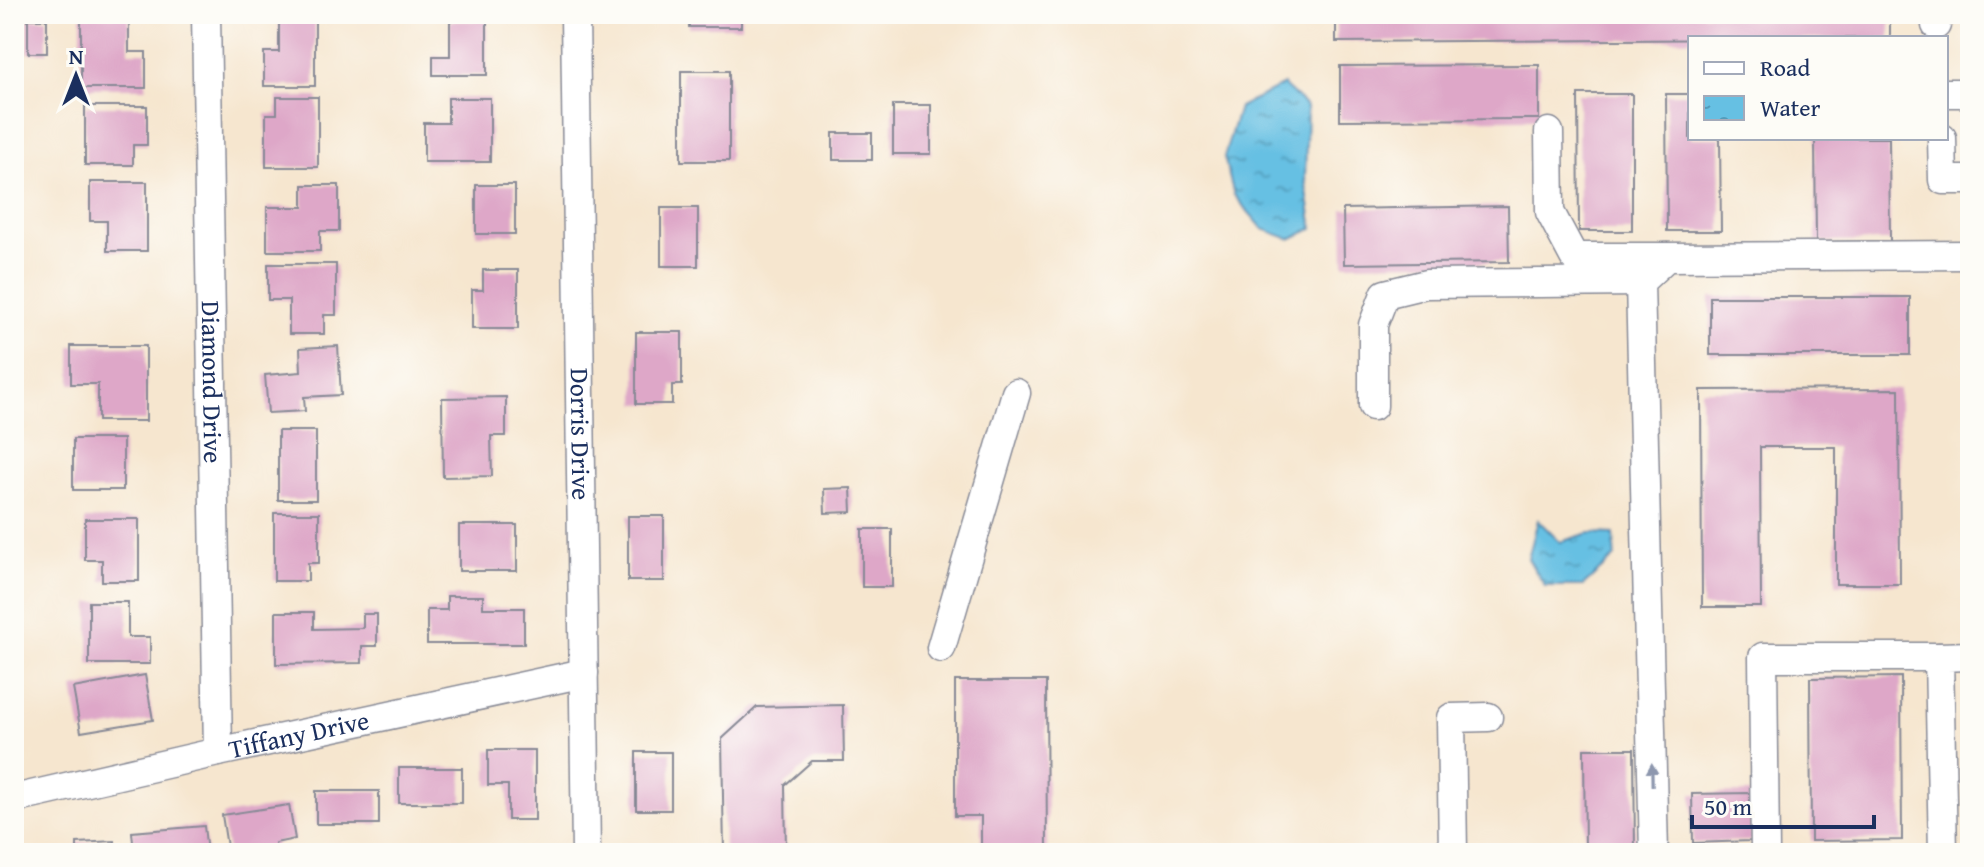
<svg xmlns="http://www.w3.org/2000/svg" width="1984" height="867" font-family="'Gentium Book Plus',serif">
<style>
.water{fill:url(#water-ripples);stroke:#4078a0;stroke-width:2}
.building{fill:#dea7c8}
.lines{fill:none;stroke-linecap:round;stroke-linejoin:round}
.minor-casing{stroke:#888a96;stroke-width:31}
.minor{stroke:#fff;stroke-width:28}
.oneway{fill:#8d97ae}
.labels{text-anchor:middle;stroke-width:6;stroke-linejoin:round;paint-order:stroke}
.street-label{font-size:26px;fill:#1b2f5e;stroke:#fdfcf7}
</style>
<defs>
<pattern id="water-ripples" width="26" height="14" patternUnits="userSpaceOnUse" patternTransform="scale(2)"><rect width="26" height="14" fill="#66c0e3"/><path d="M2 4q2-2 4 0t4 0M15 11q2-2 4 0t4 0" fill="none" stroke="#539cbb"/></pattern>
</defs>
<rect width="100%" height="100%" fill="#fdfcf7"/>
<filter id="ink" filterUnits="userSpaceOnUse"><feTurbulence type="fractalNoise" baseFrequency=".0125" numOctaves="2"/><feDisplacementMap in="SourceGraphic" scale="16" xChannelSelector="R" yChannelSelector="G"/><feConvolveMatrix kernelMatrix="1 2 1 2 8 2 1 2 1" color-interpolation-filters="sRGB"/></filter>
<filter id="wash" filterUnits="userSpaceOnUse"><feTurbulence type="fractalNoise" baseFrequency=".006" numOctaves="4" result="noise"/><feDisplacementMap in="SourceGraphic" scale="32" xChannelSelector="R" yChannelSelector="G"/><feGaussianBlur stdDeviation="1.8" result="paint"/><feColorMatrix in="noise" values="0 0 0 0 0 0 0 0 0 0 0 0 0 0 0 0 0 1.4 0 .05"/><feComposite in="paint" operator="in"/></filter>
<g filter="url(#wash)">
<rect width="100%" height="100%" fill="#f6e6cf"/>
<!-- water -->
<g class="water">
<path d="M 1283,85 L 1307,107 L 1305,179 L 1313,229 L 1290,239 L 1263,229 L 1234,195 L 1224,157 L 1239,107 Z"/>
<path d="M 1538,520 L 1560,542 L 1589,533 L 1614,534 L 1615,557 L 1583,586 L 1545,586 L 1528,559 Z"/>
</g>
<g id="blocks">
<!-- building -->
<g class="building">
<path d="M 279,14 L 315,14 L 315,86 L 264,86 L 264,52 L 279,52 Z"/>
<rect x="689" y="14" width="52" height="13"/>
<path d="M 1336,14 L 1890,14 L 1890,38 L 1336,42 Z"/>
<path d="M 81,16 L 129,16 L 129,52 L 146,52 L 146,88 L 81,88 Z"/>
<rect x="28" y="19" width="19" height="34"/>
<path d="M 450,21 L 487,21 L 487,75 L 433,75 L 433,56 L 450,56 Z"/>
<path d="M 1539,65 L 1539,119 L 1340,120 L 1340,66 Z"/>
<rect x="681" y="71" width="48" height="90"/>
<path d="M 1578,94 L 1632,94 L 1632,231 L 1579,231 Z"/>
<path d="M 1666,94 L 1690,94 L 1690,138 L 1720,138 L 1721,231 L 1667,231 Z"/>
<path d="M 277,97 L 318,97 L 318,167 L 266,167 L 266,114 L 277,114 Z"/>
<path d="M 448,98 L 490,98 L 490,162 L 424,162 L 424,123 L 448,123 Z"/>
<rect x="893" y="105" width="38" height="49"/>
<path d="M 85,106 L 147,106 L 147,145 L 133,145 L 133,165 L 85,165 Z"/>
<rect x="833" y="133" width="39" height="27"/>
<path d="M 1815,138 L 1889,138 L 1890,241 L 1816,242 Z"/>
<path d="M 90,182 L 147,182 L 147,251 L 107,251 L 107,221 L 90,221 Z"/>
<path d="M 303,185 L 339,185 L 339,231 L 320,231 L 320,251 L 267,251 L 267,207 L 303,207 Z"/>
<rect x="476" y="185" width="39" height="49"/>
<path d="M 1508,206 L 1509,262 L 1344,264 L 1343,209 Z"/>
<rect x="661" y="208" width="37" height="58"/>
<path d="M 268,264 L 336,264 L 336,315 L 324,315 L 324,334 L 289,334 L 289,300 L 268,300 Z"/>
<path d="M 483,270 L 518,270 L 518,329 L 472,329 L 472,290 L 483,290 Z"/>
<rect x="1710" y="297" width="200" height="58"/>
<path d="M 636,332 L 682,332 L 682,385 L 672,385 L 672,404 L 636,404 Z"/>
<path d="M 71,346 L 146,346 L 146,421 L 98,421 L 98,384 L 71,384 Z"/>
<path d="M 338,346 L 341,395 L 304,397 L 305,411 L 268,413 L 265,375 L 301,372 L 300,348 Z"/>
<path d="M 1899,389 L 1900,584 L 1836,584 L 1836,447 L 1760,447 L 1761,607 L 1702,607 L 1701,390 Z"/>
<path d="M 506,397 L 506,436 L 491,436 L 492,476 L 443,477 L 442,398 Z"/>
<rect x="278" y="431" width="38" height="69"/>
<rect x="73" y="439" width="50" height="51"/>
<path d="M 851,488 L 852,512 L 825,513 L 824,489 Z"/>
<path d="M 274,513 L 319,513 L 319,563 L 308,563 L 308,581 L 274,581 Z"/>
<rect x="628" y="516" width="36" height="65"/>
<path d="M 85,519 L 139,519 L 139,581 L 102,581 L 102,560 L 85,560 Z"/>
<rect x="459" y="525" width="58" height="46"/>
<rect x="862" y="529" width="30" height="58"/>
<path d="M 447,596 L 483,596 L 483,608 L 524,608 L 524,644 L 427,644 L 427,610 L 447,610 Z"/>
<path d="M 89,602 L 128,602 L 128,637 L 150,637 L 150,664 L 89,664 Z"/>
<path d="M 276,612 L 314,612 L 314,629 L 363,628 L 363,614 L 377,614 L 377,646 L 362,646 L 362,663 L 276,664 Z"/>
<path d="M 145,675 L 153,720 L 81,732 L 73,688 Z"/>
<path d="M 1901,677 L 1902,840 L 1811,841 L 1810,678 Z"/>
<path d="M 955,681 L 1046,681 L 1047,853 L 981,853 L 981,816 L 955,816 Z"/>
<path d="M 843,705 L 844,761 L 812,761 L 785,785 L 786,853 L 724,853 L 722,739 L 757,707 Z"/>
<path d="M 1584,749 L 1634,749 L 1635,853 L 1585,853 Z"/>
<path d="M 488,750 L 535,750 L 535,820 L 508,820 L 508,785 L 488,785 Z"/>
<rect x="636" y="752" width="35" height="58"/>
<rect x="399" y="768" width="63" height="35"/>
<rect x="316" y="791" width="63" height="33"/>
<path d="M 1750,793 L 1751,841 L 1693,843 L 1692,794 Z"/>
<path d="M 289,805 L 295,839 L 275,843 L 276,853 L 228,853 L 222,815 Z"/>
<path d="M 204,826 L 207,853 L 134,853 L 132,832 Z"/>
<path d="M 115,841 L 116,853 L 77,853 L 77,843 Z"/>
</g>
</g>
</g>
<g filter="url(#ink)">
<use href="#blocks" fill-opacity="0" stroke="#888a96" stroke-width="2"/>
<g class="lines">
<!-- minor casing -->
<g class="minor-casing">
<g id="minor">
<path id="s1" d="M 206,14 L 218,752"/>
<path id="s2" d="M 575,14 L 586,853"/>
<path d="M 1936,14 L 1936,25"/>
<path d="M 1946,93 L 1970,93"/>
<path d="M 1549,132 L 1550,212 L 1574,257 L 1667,257"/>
<path d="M 1942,138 L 1943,180 L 1970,180"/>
<path d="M 1373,406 L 1373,325 L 1385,294 L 1426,284 L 1640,282"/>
<path d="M 941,648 L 1016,393"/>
<path id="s3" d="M 14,799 L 218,752 L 584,673"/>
<path d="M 1453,853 L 1451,718 L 1488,717"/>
<path d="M 1654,853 L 1640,282 L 1667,257 L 1970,255"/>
<path d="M 1765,853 L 1763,657 L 1939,657"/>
<path d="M 1943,853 L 1939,657 L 1970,656"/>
</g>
</g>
<!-- minor -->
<use href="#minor" class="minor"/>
</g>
<!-- one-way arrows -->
<defs><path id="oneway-solid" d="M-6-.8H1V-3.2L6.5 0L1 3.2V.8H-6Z" transform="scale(2)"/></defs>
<use class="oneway" href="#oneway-solid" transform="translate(1652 775) rotate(-91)"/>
</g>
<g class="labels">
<!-- street labels -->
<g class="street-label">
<text dy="9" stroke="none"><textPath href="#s1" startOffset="368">Diamond Drive</textPath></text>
<text dy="9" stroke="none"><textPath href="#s2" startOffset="420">Dorris Drive</textPath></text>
<text dy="9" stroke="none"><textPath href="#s3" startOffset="292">Tiffany Drive</textPath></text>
</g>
</g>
<!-- margin -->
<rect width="1984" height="867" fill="none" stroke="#fdfcf7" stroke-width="48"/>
<!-- legend -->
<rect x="1688" y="36" width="260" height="104" fill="#fdfcf7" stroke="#a3aaba" stroke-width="2"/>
<rect x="1704" y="62" width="40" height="12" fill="#ffffff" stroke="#a3aaba" stroke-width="2"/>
<text x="1760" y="76" font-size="24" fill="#1b2f5e">Road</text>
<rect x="1704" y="96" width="40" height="24" fill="url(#water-ripples)" stroke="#a3aaba" stroke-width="2"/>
<text x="1760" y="116" font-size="24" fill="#1b2f5e">Water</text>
<!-- north arrow -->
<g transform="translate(76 76)" stroke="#fdfcf7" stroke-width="6" paint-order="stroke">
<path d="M0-6L14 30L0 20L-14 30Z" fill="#1b2f5e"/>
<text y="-12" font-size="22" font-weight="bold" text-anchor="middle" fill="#1b2f5e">N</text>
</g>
<!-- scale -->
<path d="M1692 815v12h182v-12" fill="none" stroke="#1b2f5e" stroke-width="4"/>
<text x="1704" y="815" font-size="24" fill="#1b2f5e" stroke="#fdfcf7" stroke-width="6" paint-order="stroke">50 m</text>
</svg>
